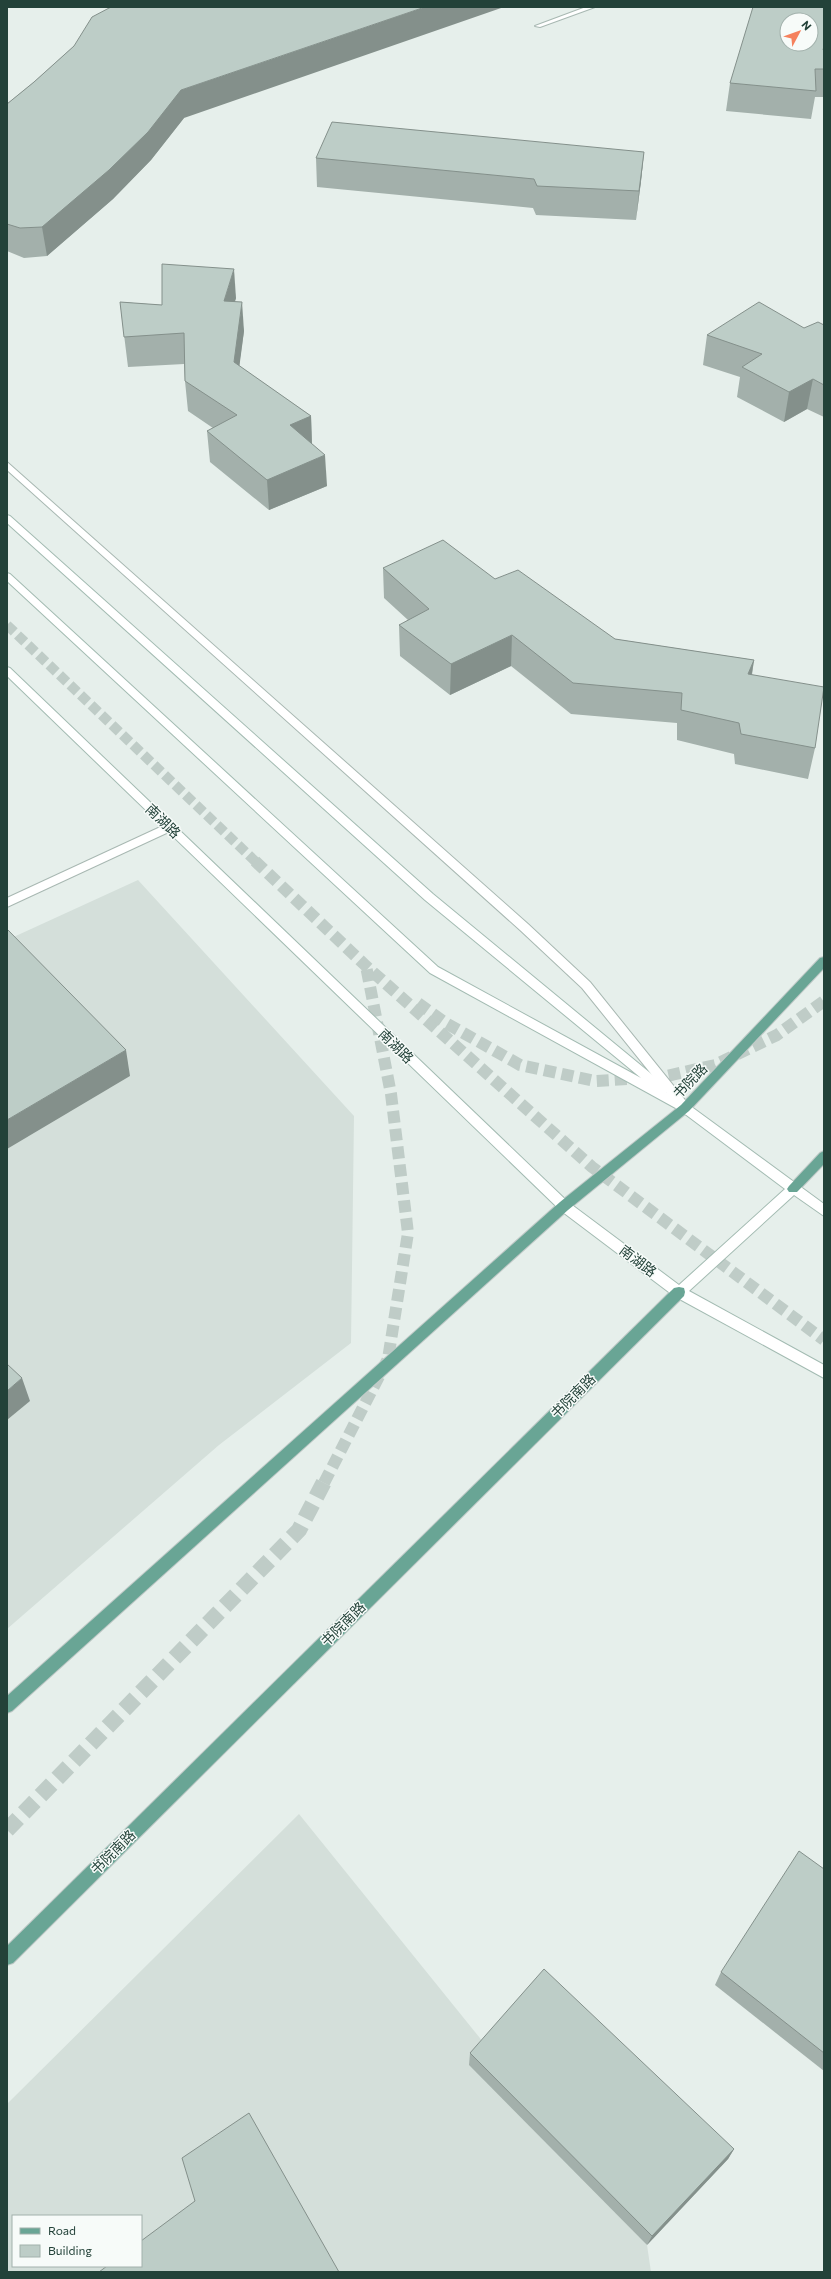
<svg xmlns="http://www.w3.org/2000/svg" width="831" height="2279" font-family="Commissioner,'Noto Sans SC',sans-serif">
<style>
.built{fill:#d4dfda;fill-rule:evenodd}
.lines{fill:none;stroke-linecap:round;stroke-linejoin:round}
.secondary-tunnel-far2{stroke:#bfccc7;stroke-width:10;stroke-dasharray:10 4.5;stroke-linecap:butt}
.secondary-tunnel-far1{stroke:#bfccc7;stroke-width:12;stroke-dasharray:12 6;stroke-linecap:butt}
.secondary-tunnel{stroke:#bfccc7;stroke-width:16;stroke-dasharray:16 8;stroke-linecap:butt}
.service-casing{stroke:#a8b8b2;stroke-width:2}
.minor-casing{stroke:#a8b8b2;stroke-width:2}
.secondary-casing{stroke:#a3bbb2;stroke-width:2}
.primary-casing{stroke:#c1cac8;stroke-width:2}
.service{fill:#fff;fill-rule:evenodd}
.minor{fill:#fff;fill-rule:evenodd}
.secondary{fill:#fff;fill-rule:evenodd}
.primary{fill:#69a595;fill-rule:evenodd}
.wall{fill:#a3b0ab}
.shaded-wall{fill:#84908b}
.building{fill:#bdcdc7;stroke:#84908b;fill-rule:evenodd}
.labels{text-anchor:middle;stroke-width:3;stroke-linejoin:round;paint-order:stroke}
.street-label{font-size:14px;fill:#234239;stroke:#f7fbf9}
</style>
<rect width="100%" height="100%" fill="#e6efeb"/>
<!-- built -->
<g class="built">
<path d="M 138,880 L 354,1116 L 351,1343 L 219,1445 L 7,1629 L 7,940 Z"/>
<path d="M 299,1814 L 647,2245 L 651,2272 L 7,2272 L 7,2104 ZM 13,2216 L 141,2216 L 141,2266 L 13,2266 Z"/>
</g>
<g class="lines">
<!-- secondary-tunnel-far2 -->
<path class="secondary-tunnel-far2" d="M 7,625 L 256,862"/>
<!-- secondary-tunnel-far1 -->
<g class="secondary-tunnel-far1">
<path d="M 255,861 L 366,966 L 592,1167 L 824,1340"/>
<path d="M 418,1003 L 444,1022 L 520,1065 L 595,1081 L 662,1077 L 715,1065 L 777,1035 L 824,1001"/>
<path d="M 324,1483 L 388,1359 L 408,1233 L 391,1094 L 366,966"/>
</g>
<!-- secondary-tunnel -->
<path class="secondary-tunnel" d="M 7,1830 L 299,1530 L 324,1482"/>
<!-- service casing -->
<g class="service-casing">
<path id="service" d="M 586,7 L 595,7 L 540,27 L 535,26 Z"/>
</g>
<!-- minor casing -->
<g class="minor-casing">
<g id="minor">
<path d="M 7,462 L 528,924 L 590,982 L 689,1105 L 691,1108 L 689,1111 L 681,1111 L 582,988 L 520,930 L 7,470 Z"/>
<path d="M 169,823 L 173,824 L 174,827 L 173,830 L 7,907 L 7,898 Z"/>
</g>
</g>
<!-- secondary casing -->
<g class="secondary-casing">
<path id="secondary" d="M 7,515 L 10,516 L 433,894 L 666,1086 L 668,1089 L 666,1092 L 689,1105 L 824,1204 L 824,1216 L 794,1195 L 689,1291 L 824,1365 L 824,1378 L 674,1296 L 560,1210 L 7,676 L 7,667 L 10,668 L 568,1202 L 679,1285 L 785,1189 L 681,1111 L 430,973 L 7,581 L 7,573 L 10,574 L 438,967 L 641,1078 L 425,900 L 7,523 Z"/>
</g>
<!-- primary casing -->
<g class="primary-casing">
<g id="primary">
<path d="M 824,957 L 824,968 L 689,1111 L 568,1210 L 12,1711 L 7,1713 L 7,1696 L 560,1202 L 681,1105 L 820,958 Z"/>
<path d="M 824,1151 L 824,1164 L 797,1192 L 789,1192 L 787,1189 L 789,1186 L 820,1153 Z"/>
<path d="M 679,1287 L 684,1288 L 685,1292 L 684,1296 L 13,1963 L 7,1965 L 7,1946 L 674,1288 Z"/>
</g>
</g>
<!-- service -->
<use href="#service" class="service"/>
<!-- minor -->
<use href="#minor" class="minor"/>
<!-- secondary -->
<use href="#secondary" class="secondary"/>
<!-- primary -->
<use href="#primary" class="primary"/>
</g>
<!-- wall -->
<g class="wall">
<path d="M 824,7 L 824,97 L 815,97 L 811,119 L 726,111 L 730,83 Z"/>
<path d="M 74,46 L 184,118 L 151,160 L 113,199 L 47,256 L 24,258 L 7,251 L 7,104 L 34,82 Z"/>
<path d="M 644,152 L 641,181 L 636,220 L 536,215 L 533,208 L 317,187 L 316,158 Z"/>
<path d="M 236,298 L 235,301 L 244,331 L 239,366 L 311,416 L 312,444 L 327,486 L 269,510 L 210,462 L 207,431 L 213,428 L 188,411 L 185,381 L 184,364 L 128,367 L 120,302 L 162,305 Z"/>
<path d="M 824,325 L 824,417 L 807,409 L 784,422 L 737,397 L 740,377 L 703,365 L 707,335 L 804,328 Z"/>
<path d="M 383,568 L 495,579 L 615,639 L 754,660 L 752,675 L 815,748 L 808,779 L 735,764 L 734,754 L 677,740 L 677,723 L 571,714 L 511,666 L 450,695 L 400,656 L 399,625 L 408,620 L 384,598 Z"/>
<path d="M 824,1869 L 824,2071 L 715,1985 L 721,1972 Z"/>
<path d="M 470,2053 L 734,2149 L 728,2159 L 647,2245 L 469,2065 Z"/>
</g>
<!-- shaded-wall -->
<g class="shaded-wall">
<path d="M 425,7 L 504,7 L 184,118 L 151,160 L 113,199 L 47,256 L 42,227 L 181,90 Z"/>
<path d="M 644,152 L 641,181 L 636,220 L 639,191 Z"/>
<path d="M 234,269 L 236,298 L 226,331 L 224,301 Z"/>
<path d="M 242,302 L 244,331 L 236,392 L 234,362 Z"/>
<path d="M 813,379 L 807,409 L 784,422 L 789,392 Z"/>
<path d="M 311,416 L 312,446 L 290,425 Z"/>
<path d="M 325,455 L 327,486 L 269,510 L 267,480 Z"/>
<path d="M 512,635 L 511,666 L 450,695 L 451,664 Z"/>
<path d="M 754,660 L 749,691 L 748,674 Z"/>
<path d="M 126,1050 L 130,1076 L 7,1149 L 7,1120 Z"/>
<path d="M 22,1378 L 30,1401 L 7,1420 L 7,1391 Z"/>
<path d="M 734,2149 L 728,2159 L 647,2245 L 652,2236 Z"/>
</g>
<!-- building -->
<g class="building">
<path d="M 111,7 L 425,7 L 181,90 L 148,132 L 109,170 L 42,227 L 20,228 L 7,224 L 7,104 L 34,82 L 74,46 L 92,17 Z"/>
<path d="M 753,7 L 824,7 L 824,46 L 823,50 L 824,50 L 824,69 L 815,69 L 816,91 L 730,83 ZM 787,20 L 811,20 L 811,44 L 787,44 Z"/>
<path d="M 332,122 L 644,152 L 639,191 L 537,186 L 534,179 L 316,158 Z"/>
<path d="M 162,264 L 234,269 L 224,301 L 242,302 L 234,362 L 311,416 L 290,425 L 325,455 L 267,480 L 207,431 L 237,415 L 185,381 L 184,333 L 124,337 L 120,302 L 162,305 Z"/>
<path d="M 759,302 L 804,328 L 818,322 L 824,325 L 824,385 L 813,379 L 789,392 L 742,367 L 762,354 L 707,335 Z"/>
<path d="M 443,540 L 495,579 L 518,570 L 615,639 L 754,660 L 748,674 L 824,687 L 815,748 L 741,734 L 739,723 L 681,710 L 682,693 L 573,683 L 512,635 L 451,664 L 399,625 L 429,609 L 383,568 Z"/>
<path d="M 7,929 L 126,1050 L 7,1120 Z"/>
<path d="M 7,1364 L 22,1378 L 7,1391 Z"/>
<path d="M 799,1851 L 824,1869 L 824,2053 L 721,1972 Z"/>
<path d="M 544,1969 L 734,2149 L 652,2236 L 470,2053 Z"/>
<path d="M 249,2113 L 339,2272 L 99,2272 L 107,2266 L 141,2266 L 141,2241 L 195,2201 L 182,2158 Z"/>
</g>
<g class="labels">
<!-- street labels -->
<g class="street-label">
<text transform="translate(163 821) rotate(44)" y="5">南湖路</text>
<text transform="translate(396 1046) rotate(44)" y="5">南湖路</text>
<text transform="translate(690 1081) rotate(-46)" y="5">书院路</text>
<text transform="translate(638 1261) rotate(37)" y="5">南湖路</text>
<text transform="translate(573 1396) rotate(-45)" y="5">书院南路</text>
<text transform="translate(343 1624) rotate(-45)" y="5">书院南路</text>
<text transform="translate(113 1852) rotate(-45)" y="5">书院南路</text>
</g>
</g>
<!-- border -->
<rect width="831" height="2279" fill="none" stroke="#234239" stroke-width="16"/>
<!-- legend -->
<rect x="12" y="2215" width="130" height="52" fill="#f7fbf9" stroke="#a2b1ac"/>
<rect x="20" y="2228" width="20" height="6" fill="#69a595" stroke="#a2b1ac"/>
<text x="48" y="2235" font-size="12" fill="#234239">Road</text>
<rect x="20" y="2245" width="20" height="12" fill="#bdcdc7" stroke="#a2b1ac"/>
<text x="48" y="2255" font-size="12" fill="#234239">Building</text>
<!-- north arrow -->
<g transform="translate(799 32) rotate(49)"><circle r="19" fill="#f7fbf9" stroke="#a2b1ac"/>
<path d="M0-3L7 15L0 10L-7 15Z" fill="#f5815d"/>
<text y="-6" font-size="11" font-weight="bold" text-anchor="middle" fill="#234239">N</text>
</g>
</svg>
